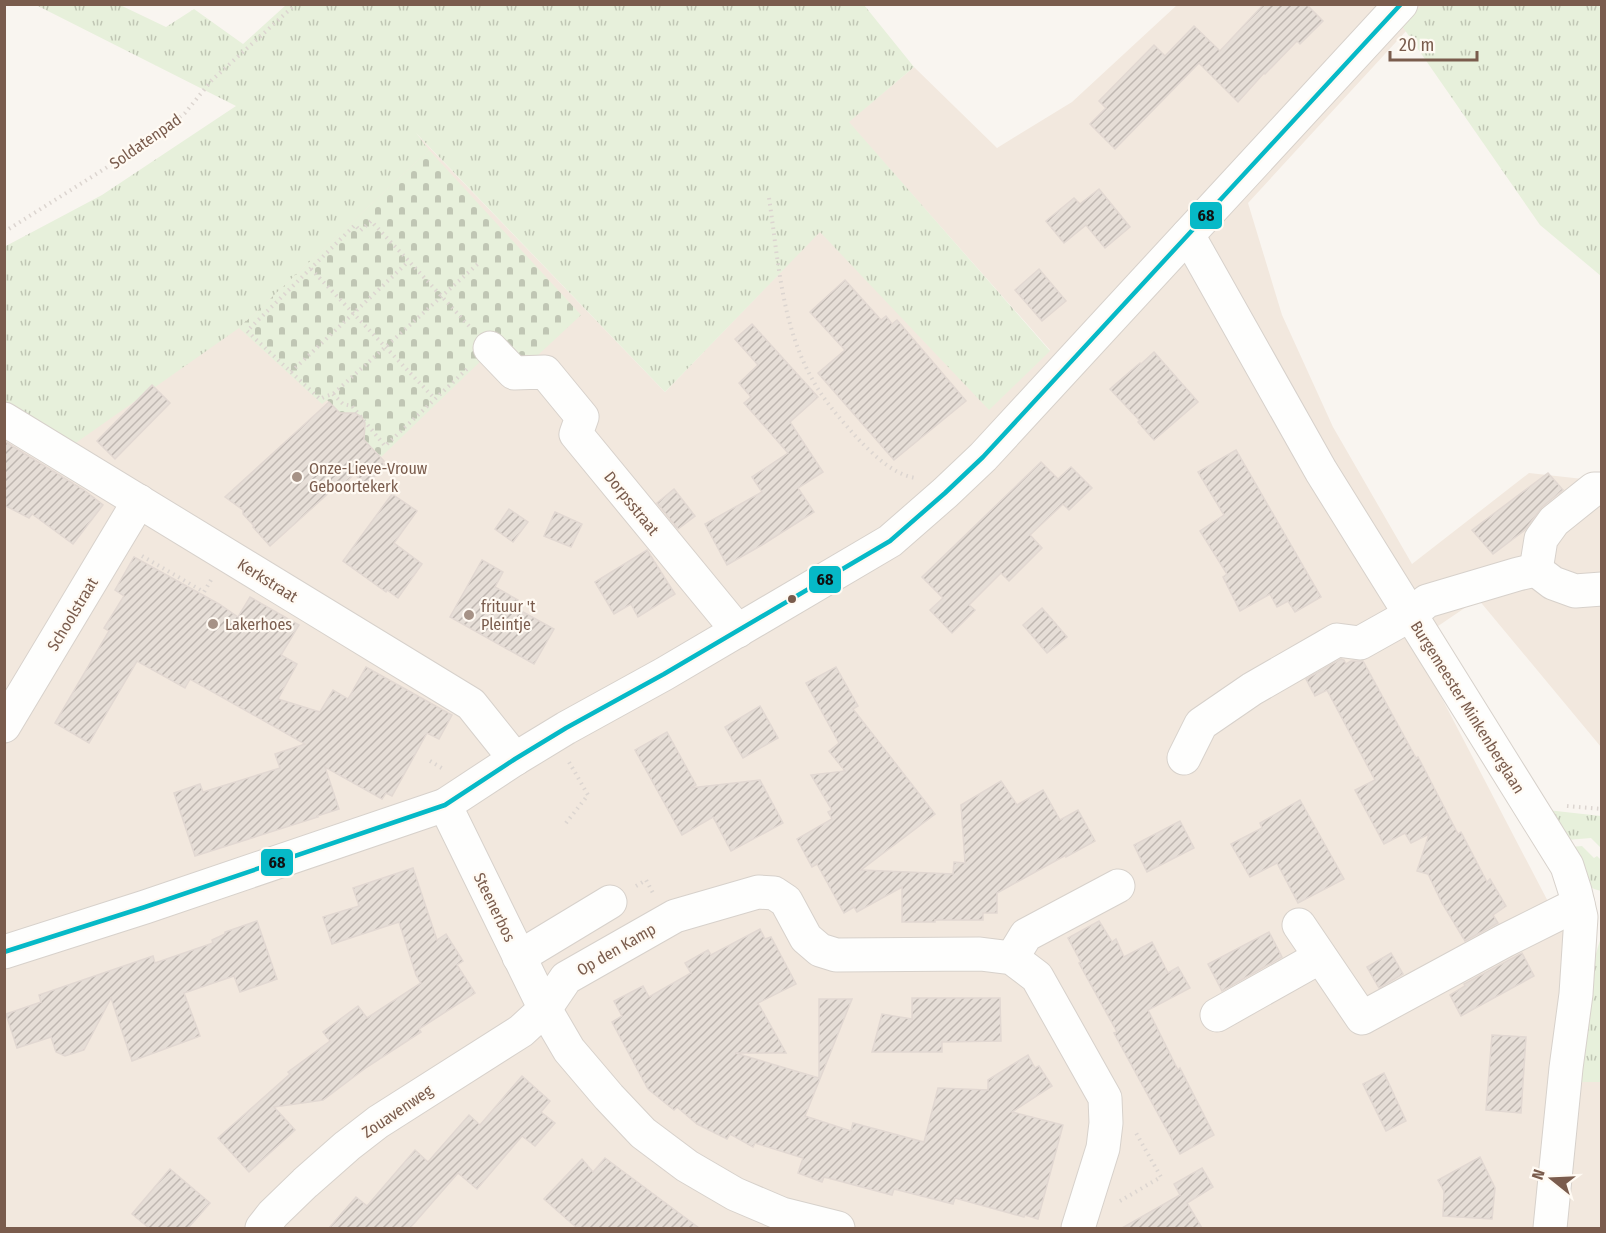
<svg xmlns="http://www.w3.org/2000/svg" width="1606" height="1233" font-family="'Fira Sans Condensed',sans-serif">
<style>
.residential{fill:#f2e8de}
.grass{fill:url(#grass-tufts)}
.cemetery{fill:url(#cemetery-stones)}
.building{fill:url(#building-hatch);stroke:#e2d8d2;stroke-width:1.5}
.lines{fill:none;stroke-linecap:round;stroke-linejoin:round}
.minor-casing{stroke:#d7d1cb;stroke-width:35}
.path{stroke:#dcd5d0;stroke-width:4;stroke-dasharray:1.5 4.5;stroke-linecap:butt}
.minor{stroke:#fefefd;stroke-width:33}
.bus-1-casing{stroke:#fffaf3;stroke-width:9}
.bus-1{stroke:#06b9c7;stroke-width:4.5}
.poi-dot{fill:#a69286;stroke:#fffaf3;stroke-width:2}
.bus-dot{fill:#7a5c4d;stroke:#fffaf3;stroke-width:2}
.labels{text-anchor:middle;stroke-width:4.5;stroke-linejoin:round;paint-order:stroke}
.street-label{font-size:16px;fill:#7a5c4d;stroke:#fffaf3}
.poi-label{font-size:16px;fill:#7a5c4d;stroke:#fffaf3;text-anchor:start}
.line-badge{stroke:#fffaf3;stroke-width:2}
.pale-badge-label{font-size:16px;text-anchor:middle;font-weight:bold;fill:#111}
</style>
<defs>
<pattern id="grass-tufts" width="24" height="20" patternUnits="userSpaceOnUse" patternTransform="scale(1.5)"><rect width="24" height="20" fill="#e7f0db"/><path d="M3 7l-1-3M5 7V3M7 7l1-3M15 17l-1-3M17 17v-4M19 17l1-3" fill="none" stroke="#c0c6b4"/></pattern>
<pattern id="cemetery-stones" width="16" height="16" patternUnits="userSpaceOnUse" patternTransform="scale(1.5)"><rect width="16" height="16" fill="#e7f0db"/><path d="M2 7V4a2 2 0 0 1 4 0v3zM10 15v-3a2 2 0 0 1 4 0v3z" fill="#c0c6b4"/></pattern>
<pattern id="building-hatch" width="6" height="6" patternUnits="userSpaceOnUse" patternTransform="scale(1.5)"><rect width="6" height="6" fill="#e6ded7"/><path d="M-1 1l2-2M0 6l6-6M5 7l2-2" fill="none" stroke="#bfb7b1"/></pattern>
</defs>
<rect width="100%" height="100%" fill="#f9f5f0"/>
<!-- residential -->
<path class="residential" d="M 1177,5 L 1430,5 L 1248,203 L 1282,315 L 1333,427 L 1412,564 L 1529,473 L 1601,481 L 1601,747 L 1478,599 L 1413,643 L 1601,1003 L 1601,1228 L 5,1228 L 5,378 L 408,125 L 665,392 L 820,231 L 989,409 L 1050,350 L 848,122 L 914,67 L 997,148 L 1072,102 Z"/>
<!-- grass -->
<g class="grass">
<path d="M 36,5 L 120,5 L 166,27 L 194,9 L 243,44 L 286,5 L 864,5 L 914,67 L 849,122 L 1050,351 L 989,410 L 820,232 L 665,392 L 416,133 L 429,150 L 239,328 L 70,447 L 5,407 L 4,247 L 102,195 L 236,106 Z"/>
<path d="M 1422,5 L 1601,5 L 1601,276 L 1540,225 L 1402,26 Z"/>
<path d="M 1547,810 L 1601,816 L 1601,848 L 1591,838 L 1567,840 Z"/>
<path d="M 1582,846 L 1594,858 L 1597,856 L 1601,860 L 1601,891 L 1594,889 L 1587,884 L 1571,847 Z"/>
<path d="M 1601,937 L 1601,1082 L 1582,1082 L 1594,960 Z"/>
</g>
<!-- cemetery -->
<path class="cemetery" d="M 429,150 L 581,315 L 508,383 L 484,358 L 381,457 L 327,400 L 322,404 L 239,328 Z"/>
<!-- building -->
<g class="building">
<path d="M 1264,4 L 1306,4 L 1323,21 L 1300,44 L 1297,41 L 1265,74 L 1264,73 L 1238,102 L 1199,63 L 1115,149 L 1090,124 L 1106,108 L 1099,101 L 1154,45 L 1165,56 L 1194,26 L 1220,51 Z"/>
<path d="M 1099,189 L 1130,227 L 1105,248 L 1086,225 L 1064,243 L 1046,221 L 1074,198 L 1080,204 Z"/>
<path d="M 1039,269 L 1066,301 L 1042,321 L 1015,290 Z"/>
<path d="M 845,280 L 881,320 L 886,316 L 892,324 L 897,320 L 966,401 L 894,460 L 818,373 L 845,350 L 810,312 Z"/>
<path d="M 752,324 L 818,397 L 790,422 L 823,472 L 798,488 L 814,512 L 762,545 L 727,565 L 705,524 L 762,492 L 752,477 L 788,453 L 744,403 L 751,397 L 739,383 L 758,365 L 735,339 Z"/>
<path d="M 1154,352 L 1198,402 L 1154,440 L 1138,422 L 1140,421 L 1110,389 L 1140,363 L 1141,364 Z"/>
<path d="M 152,385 L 170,403 L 115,459 L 97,441 Z"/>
<path d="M 329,402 L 340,413 L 355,413 L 362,417 L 365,423 L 364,440 L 384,461 L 382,462 L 386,466 L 366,484 L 354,474 L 336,493 L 332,490 L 270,546 L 253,527 L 254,526 L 243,514 L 243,510 L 225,497 Z"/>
<path d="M 4,441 L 84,490 L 103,505 L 73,544 L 32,514 L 29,518 L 4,505 Z"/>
<path d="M 1236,450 L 1321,597 L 1295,612 L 1288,601 L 1277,607 L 1270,594 L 1240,611 L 1223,577 L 1227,574 L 1200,531 L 1224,515 L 1198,472 Z"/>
<path d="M 1041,462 L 1058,479 L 1071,467 L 1092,488 L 1069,510 L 1063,504 L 1030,535 L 1042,548 L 1009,581 L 1001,573 L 969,605 L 975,610 L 952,633 L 930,610 L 943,598 L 922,577 Z"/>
<path d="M 1548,473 L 1563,490 L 1542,507 L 1525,530 L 1493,554 L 1472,530 Z"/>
<path d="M 674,489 L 695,516 L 678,529 L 657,503 Z"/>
<path d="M 392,494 L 417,511 L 394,543 L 422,564 L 398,598 L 387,590 L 386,592 L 343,561 Z"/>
<path d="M 509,509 L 528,522 L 513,542 L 495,529 Z"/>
<path d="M 555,512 L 582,524 L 571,547 L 544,536 Z"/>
<path d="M 647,550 L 675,594 L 638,617 L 631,604 L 614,614 L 595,582 Z"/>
<path d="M 134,557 L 219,604 L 238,617 L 250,597 L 299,625 L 281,655 L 297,664 L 278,699 L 320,712 L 333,690 L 348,699 L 366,667 L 452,715 L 439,739 L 427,733 L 392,796 L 386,793 L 382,799 L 325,767 L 339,809 L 317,816 L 318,817 L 195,856 L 174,793 L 200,784 L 203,792 L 280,768 L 275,754 L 305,744 L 190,679 L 185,688 L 137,661 L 89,743 L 55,723 L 109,631 L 104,628 L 124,596 L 115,590 Z"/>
<path d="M 482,560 L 503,572 L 495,587 L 518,600 L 514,607 L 554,629 L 534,664 L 450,617 Z"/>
<path d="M 1042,608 L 1067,637 L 1047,653 L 1023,625 Z"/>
<path d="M 1341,659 L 1344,660 L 1346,664 L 1351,661 L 1363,661 L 1416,758 L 1418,757 L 1458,834 L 1461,832 L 1487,882 L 1490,879 L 1506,906 L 1493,915 L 1498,923 L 1465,941 L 1442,903 L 1428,874 L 1417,871 L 1429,834 L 1411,843 L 1405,833 L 1384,844 L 1355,790 L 1375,780 L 1327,690 L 1315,696 L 1306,679 Z"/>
<path d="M 836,667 L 858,706 L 853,709 L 935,814 L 861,870 L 953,874 L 954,862 L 965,863 L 961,805 L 1001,781 L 1017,805 L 1043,790 L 1060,820 L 1078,810 L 1095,841 L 1066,857 L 1066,855 L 997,893 L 997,913 L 983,913 L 983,920 L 935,920 L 935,922 L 902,922 L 902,887 L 857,912 L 854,907 L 844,913 L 817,864 L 812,867 L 797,839 L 832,819 L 828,812 L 832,810 L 811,775 L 845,771 L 829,751 L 839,743 L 806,683 Z"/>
<path d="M 760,706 L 778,738 L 743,758 L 725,727 Z"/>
<path d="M 667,732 L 696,785 L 690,788 L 760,780 L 783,823 L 731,851 L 713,817 L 682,835 L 635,750 Z"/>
<path d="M 1300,800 L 1344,879 L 1298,903 L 1277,863 L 1250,877 L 1231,844 L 1262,828 L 1260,823 Z"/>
<path d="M 1180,821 L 1194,848 L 1147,872 L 1134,845 Z"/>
<path d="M 413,868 L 437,940 L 446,934 L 463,961 L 457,965 L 475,993 L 419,1029 L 421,1032 L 367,1067 L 323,1100 L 274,1107 L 295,1130 L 249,1172 L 218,1138 L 290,1074 L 288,1072 L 330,1041 L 323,1032 L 358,1006 L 367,1018 L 421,983 L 416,975 L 399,922 L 332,944 L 323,917 L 359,906 L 353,888 Z"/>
<path d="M 257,921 L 277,979 L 240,992 L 234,976 L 184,993 L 200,1036 L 132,1061 L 111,998 L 84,1050 L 65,1056 L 56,1052 L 51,1037 L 17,1048 L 6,1014 L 41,1002 L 39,995 L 153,956 L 155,963 L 213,943 L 212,940 L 225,934 L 225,932 Z"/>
<path d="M 1099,921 L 1112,942 L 1116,939 L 1124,957 L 1152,942 L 1168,973 L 1178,967 L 1190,988 L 1148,1010 L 1178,1070 L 1180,1068 L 1214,1135 L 1180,1154 L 1114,1033 L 1117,1032 L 1079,963 L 1081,962 L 1068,938 Z"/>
<path d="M 760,929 L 765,939 L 771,937 L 796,984 L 758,1003 L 786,1053 L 735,1053 L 819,1078 L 819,999 L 852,999 L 805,1116 L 851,1131 L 853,1123 L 924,1142 L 938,1088 L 988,1090 L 988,1080 L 1028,1055 L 1035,1068 L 1039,1066 L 1052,1086 L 1012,1112 L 1063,1125 L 1038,1219 L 1025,1215 L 1024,1217 L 955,1198 L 953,1204 L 894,1189 L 892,1195 L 824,1177 L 822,1182 L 798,1173 L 803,1158 L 755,1143 L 753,1147 L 730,1134 L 727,1139 L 697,1124 L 677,1107 L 674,1110 L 648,1089 L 612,1022 L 622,1016 L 614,1001 L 643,986 L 649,997 L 691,973 L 685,963 L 708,950 L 711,955 Z"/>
<path d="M 1269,932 L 1282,957 L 1222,991 L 1208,964 Z"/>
<path d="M 1391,953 L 1403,974 L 1379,988 L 1367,967 Z"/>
<path d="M 1522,953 L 1534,976 L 1461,1016 L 1450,995 L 1465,986 L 1464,984 Z"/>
<path d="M 912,998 L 1000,998 L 1001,1041 L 942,1042 L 942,1052 L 872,1052 L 882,1014 L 912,1019 Z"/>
<path d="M 1492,1035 L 1526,1037 L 1521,1113 L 1486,1110 Z"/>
<path d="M 1384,1073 L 1406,1121 L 1386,1131 L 1363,1084 Z"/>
<path d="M 522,1076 L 550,1101 L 541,1112 L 555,1123 L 535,1146 L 522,1136 L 477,1189 L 458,1173 L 410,1228 L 329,1228 L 356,1197 L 367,1206 L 415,1150 L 428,1162 L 469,1115 L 480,1125 Z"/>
<path d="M 1480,1157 L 1495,1188 L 1492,1219 L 1443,1216 L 1444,1191 L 1438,1180 Z"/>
<path d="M 605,1158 L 699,1228 L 577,1228 L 544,1199 L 582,1159 L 593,1172 Z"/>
<path d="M 1202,1168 L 1213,1187 L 1187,1203 L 1202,1228 L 1122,1228 L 1180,1195 L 1174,1184 Z"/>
<path d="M 170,1169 L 210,1203 L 188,1228 L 149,1228 L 132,1214 Z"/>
</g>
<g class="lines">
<!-- minor casing -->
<g class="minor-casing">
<g id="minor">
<path d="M 1188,235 L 1321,471 L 1567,866 L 1575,891 L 1581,917 L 1576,994 L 1566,1068 L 1550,1228"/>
<path d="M 490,348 L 514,373 L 545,372 L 582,417 L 576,434 L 738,631"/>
<path d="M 4,419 L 471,704 L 515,759"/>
<path d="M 1602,489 L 1594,489 L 1554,521 L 1541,539 L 1536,570 L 1553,583 L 1575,591 L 1602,589"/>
<path d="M 4,726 L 139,501"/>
<path d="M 1184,758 L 1201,724 L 1252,689 L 1325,647 L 1337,640 L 1360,643 L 1410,615 L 1427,601 L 1518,574 L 1536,570"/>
<path d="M 445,805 L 545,1009 L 569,1050 L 609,1097 L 643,1133 L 687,1166 L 735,1194 L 782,1214 L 838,1228"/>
<path d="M 1299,925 L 1362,1018 L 1504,941 L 1578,904"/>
<path d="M 4,952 L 145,907 L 445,805 L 515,759 L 566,728 L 664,674 L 890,541 L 945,493 L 983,457 L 1401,4"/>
<path d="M 519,957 L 610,902"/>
<path d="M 1012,958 L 1026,935 L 1118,886"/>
<path d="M 1217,1015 L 1320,957"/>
<path d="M 262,1228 L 273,1214 L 305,1183 L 347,1146 L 378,1122 L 521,1031 L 545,1009 L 566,978 L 675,916 L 758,892 L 774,893 L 786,901 L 806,938 L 820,950 L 836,955 L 980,954 L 1012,958 L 1037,977 L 1105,1098 L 1106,1123 L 1103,1148 L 1078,1228"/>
</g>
</g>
<!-- path -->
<g class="path">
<path d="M 769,198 C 778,257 781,321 810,375 C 823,400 841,420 860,441 C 875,456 894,475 916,478"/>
<path d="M 4,232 L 152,139 L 185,113 L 212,80 L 296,4"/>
<path d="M 311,269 L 435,399"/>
<path d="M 469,326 C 437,291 404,256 371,221 L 360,231 L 355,225 L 247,331 L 320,399 L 324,397 L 333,394 L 480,262"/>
<path d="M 291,372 L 409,261"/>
<path d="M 333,394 L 343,404 L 352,406 L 385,446 L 467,369"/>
<path d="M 142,556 L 204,592 L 211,580"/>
<path d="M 430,761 L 445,770"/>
<path d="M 1567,806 L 1602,809"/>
<path d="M 566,823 L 588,795 L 569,762"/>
<path d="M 636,886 L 646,880 L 653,893"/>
<path d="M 1120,1201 L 1161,1177 L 1136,1133"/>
</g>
<!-- minor -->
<use href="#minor" class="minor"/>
<!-- bus-1 casing -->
<g class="bus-1-casing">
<path id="bus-1" d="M 4,952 L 145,907 L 445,805 L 515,759 L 566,728 L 664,674 L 890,541 L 945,493 L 983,457 L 1401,4"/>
</g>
<!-- bus-1 -->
<use href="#bus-1" class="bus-1"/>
</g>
<!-- markers -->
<g class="poi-dot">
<circle cx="297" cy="477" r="6"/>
<circle cx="469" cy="615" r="6"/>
<circle cx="213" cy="624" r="6"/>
</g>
<circle class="bus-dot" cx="792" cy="599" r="5"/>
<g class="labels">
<!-- street labels -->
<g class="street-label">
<text transform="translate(145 141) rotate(-35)" y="6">Soldatenpad</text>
<text transform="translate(632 503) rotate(51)" y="6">Dorpsstraat</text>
<text transform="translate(268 580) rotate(32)" y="6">Kerkstraat</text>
<text transform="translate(72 614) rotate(-59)" y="6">Schoolstraat</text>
<text transform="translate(1468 707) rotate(58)" y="6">Burgemeester Minkenberglaan</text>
<text transform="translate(495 907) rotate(64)" y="6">Steenerbos</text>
<text transform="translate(616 949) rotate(-30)" y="6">Op den Kamp</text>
<text transform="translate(397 1111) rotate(-34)" y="6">Zouavenweg</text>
</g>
<!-- poi labels -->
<g class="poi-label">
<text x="309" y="474">Onze-Lieve-Vrouw<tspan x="309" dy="18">Geboortekerk</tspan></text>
<text x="481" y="612">frituur 't<tspan x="481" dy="18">Pleintje</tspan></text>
<text x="225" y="630">Lakerhoes</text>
</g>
</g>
<g class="line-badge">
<rect x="1189" y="201" width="34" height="29" rx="6" fill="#06b9c7"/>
<rect x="808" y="565" width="34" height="29" rx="6" fill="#06b9c7"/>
<rect x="260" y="848" width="34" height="29" rx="6" fill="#06b9c7"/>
</g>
<g class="pale-badge-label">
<text x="1206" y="221">68</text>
<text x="825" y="585">68</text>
<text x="277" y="868">68</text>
</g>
<!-- border -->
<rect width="1606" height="1233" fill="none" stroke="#7a5c4d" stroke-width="12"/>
<!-- north arrow -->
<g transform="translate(1552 1179) rotate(288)" stroke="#fffaf3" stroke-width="4.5" paint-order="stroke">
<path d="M0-4.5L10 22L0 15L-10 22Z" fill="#7a5c4d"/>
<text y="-9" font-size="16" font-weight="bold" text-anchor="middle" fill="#7a5c4d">N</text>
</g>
<!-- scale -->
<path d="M1390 51v9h87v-9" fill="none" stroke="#7a5c4d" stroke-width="3"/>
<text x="1399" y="51" font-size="18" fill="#7a5c4d" stroke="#fffaf3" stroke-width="4.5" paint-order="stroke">20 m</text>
</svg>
